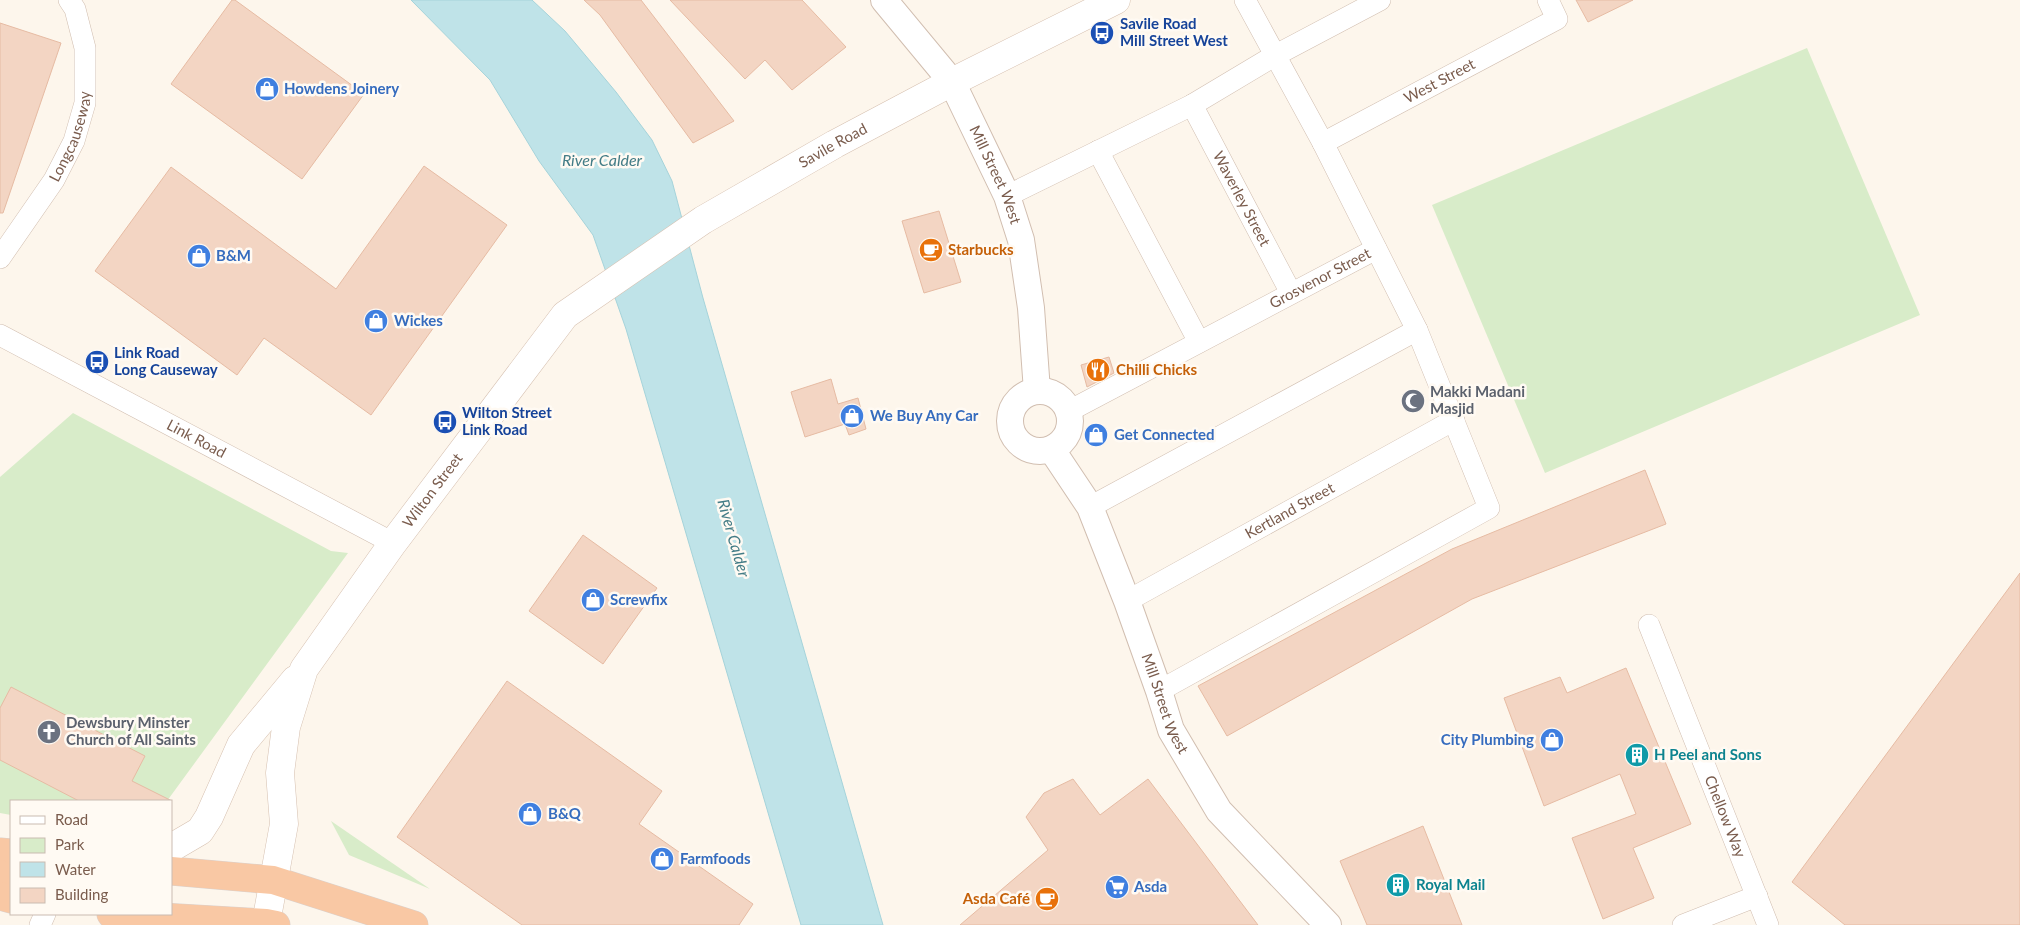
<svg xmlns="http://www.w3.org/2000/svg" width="2020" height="925" font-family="Lato,sans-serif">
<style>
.green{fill:#d8ecc9}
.water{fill:#bfe3e8;stroke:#a5d3da}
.building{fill:#f3d5c3;stroke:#e6bba3}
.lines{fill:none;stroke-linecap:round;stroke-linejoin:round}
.minor-casing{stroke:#d1beb0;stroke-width:22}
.tertiary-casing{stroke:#d1beb0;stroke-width:28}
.secondary-casing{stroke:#d6c0b0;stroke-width:29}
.trunk-casing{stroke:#dad1cd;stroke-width:29}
.minor{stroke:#fff;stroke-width:21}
.tertiary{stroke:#fff;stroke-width:26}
.secondary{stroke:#fff;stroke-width:28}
.trunk{stroke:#f9c8a4;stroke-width:28}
.labels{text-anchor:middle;stroke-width:5;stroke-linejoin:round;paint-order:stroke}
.transit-label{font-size:15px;font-weight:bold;fill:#164399;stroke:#fffaf3;text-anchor:start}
.street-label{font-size:15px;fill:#7a5c4d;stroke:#fffaf3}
.shop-label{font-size:15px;font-weight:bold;fill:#366cbe;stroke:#fffaf3;text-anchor:start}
.food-label{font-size:15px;font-weight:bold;fill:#c56008;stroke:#fffaf3;text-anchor:start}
.worship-label{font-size:15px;font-weight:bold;fill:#5b616d;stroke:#fffaf3;text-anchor:start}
.culture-label{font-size:15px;font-weight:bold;fill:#0d838f;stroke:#fffaf3;text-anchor:start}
.water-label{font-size:16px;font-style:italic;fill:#437c86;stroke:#fffaf3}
</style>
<rect width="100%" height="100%" fill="#fdf6ec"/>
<!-- green -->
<g class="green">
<path d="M 1807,48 L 1920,315 L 1545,473 L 1432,205 Z"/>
<path d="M 73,413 L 331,551 L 348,553 L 167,801 L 11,801 L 11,815 L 0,813 L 0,477 Z"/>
<path d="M 331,821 L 430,889 L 349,855 Z"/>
</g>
<!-- water -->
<path class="water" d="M 411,0 L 532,0 L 565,31 L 616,92 L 652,140 L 672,181 L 703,298 L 883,925 L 801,925 L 626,329 L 593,235 L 539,161 L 490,80 Z"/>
<!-- building -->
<g class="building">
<path d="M 232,0 L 235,0 L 364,94 L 302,179 L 171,84 Z"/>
<path d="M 584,0 L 641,0 L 734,121 L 693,143 L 600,15 Z"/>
<path d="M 670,0 L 802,0 L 846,47 L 792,90 L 765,60 L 745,79 Z"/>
<path d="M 1576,0 L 1633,0 L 1588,22 Z"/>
<path d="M 0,23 L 61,43 L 3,213 L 0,213 Z"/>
<path d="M 424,166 L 507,225 L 371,415 L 264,338 L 237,375 L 95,271 L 171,167 L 336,289 Z"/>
<path d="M 939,211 L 961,282 L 924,293 L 902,221 Z"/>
<path d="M 1109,357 L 1114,373 L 1087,387 L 1081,365 Z"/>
<path d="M 831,379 L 838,404 L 858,398 L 866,429 L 849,435 L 845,424 L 805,437 L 791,392 Z"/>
<path d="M 1645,470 L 1666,524 L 1472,599 L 1227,736 L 1198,686 L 1452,549 Z"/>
<path d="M 583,535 L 657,588 L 603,664 L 529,611 Z"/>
<path d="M 2020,573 L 2020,925 L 1845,925 L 1792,882 Z"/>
<path d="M 1626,668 L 1691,824 L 1633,848 L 1654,898 L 1603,919 L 1572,838 L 1636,814 L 1620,774 L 1544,806 L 1504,698 L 1560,677 L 1567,693 Z"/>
<path d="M 507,681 L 662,791 L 639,824 L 753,904 L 739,925 L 522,925 L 397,837 Z"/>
<path d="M 11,687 L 145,756 L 132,781 L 172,801 L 79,801 L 0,760 L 0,708 Z"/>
<path d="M 1073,779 L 1100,815 L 1148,779 L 1258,925 L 960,925 L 1048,850 L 1026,817 L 1044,793 Z"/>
<path d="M 1423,826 L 1462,925 L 1367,925 L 1340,861 Z"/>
</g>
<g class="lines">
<!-- minor casing -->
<g class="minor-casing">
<g id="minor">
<path id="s1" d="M 1192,105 L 1291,293"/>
<path id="s2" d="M 1323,143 L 1557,19 L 1548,0"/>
<path d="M 1098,151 L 1199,342"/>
<path d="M 1007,196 L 1192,105 L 1274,56 L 1380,0"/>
<path id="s3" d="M 0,258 L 54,180 L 74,141 L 85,103 L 85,48 L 75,9 L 69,0"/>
<path id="s4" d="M 0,335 L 393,543"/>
<path id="s5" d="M 1069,411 L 1376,249"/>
<path d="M 1090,507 L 1417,330"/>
<path id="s6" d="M 1127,601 L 1454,420"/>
<path id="s7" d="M 1649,625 L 1768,925"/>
<path d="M 1159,691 L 1489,508 L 1417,330 L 1323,143 L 1245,0"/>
<path d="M 40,925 L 45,914"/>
<path d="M 1683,925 L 1757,896"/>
</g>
</g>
<!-- tertiary casing -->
<g class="tertiary-casing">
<g id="tertiary">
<path id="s8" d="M 884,0 L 952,82 L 1007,196 L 1021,240 L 1031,308 L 1037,391"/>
<circle cx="1040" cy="421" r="30"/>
<path id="s9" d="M 1052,450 L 1090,507 L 1127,601 L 1159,691 L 1171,730 L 1219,811 L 1328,925"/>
</g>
</g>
<!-- secondary casing -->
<g class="secondary-casing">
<g id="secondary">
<path d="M 171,848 L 200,831 L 209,817 L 241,745 L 295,680"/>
<path id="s10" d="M 266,923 L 284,824 L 280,773 L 286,727 L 304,669 L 393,543 L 565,315 L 703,220 L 835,144 L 952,82 L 1116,0"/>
</g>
</g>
<!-- trunk casing -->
<g class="trunk-casing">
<g id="trunk">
<path d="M 0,852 L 11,853"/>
<path d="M 171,871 L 273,880 L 414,925"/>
<path d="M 0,874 L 11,880"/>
<path d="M 0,896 L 11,899"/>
<path d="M 111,914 L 266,923 L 276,925"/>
</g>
</g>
<!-- minor -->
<use href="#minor" class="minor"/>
<!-- tertiary -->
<use href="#tertiary" class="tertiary"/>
<!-- secondary -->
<use href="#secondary" class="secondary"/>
<!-- trunk -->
<use href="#trunk" class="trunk"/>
</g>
<!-- icons -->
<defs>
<g id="bus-disc" transform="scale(1.25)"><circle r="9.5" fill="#1a4fb4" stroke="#fffaf3"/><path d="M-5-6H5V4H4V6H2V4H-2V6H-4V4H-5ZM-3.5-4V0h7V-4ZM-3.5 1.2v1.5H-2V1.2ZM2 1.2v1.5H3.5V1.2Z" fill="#fff"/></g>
<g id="shop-disc" transform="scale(1.25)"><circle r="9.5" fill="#3f7fe0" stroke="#fffaf3"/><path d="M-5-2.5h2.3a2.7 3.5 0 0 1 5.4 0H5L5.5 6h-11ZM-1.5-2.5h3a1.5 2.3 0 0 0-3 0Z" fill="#fff"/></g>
<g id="cafe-disc" transform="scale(1.25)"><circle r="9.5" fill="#e8710a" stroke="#fffaf3"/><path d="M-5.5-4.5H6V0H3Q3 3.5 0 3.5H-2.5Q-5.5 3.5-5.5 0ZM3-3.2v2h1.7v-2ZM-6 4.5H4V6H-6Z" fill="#fff"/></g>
<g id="restaurant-disc" transform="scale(1.25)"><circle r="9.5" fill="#e8710a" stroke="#fffaf3"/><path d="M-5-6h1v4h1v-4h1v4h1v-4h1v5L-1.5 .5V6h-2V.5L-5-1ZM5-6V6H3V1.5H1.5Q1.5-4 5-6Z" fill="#fff"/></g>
<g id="mosque-disc" transform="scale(1.25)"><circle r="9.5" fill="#6b7280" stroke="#fffaf3"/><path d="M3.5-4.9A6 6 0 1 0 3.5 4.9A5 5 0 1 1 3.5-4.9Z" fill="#fff"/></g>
<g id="church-disc" transform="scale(1.25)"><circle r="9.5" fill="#6b7280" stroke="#fffaf3"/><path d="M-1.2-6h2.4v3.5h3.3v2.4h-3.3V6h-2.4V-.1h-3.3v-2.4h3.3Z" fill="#fff"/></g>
<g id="building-disc" transform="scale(1.25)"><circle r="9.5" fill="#0f9aa8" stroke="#fffaf3"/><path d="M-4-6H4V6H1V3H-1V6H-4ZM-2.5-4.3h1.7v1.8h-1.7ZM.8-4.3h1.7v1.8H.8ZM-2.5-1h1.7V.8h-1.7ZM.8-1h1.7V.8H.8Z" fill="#fff"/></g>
<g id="supermarket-disc" transform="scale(1.25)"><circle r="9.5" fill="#3f7fe0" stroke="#fffaf3"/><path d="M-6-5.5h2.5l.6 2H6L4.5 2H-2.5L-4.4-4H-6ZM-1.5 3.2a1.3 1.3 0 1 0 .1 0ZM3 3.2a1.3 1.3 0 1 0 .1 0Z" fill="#fff"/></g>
</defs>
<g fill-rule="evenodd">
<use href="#bus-disc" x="1102" y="33"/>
<use href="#shop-disc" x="267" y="89"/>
<use href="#cafe-disc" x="931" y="250"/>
<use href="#shop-disc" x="199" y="256"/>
<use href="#shop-disc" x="376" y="321"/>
<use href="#bus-disc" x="97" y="362"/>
<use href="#restaurant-disc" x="1098" y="370"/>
<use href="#mosque-disc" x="1413" y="401"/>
<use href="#shop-disc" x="852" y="416"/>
<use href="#bus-disc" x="445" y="422"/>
<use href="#shop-disc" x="1096" y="435"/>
<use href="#shop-disc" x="593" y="600"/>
<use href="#church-disc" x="49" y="732"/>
<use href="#shop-disc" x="1552" y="740"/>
<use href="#building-disc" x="1637" y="755"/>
<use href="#shop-disc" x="530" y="814"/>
<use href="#shop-disc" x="662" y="859"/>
<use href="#building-disc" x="1398" y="885"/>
<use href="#supermarket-disc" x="1117" y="887"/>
<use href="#cafe-disc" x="1047" y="899"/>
</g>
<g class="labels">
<!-- transit labels -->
<g class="transit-label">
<text x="1120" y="29">Savile Road<tspan x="1120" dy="17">Mill Street West</tspan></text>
<text x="114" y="358">Link Road<tspan x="114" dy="17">Long Causeway</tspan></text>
<text x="462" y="418">Wilton Street<tspan x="462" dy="17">Link Road</tspan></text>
</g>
<!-- street labels -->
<g class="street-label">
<text dy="5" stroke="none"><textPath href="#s2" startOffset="132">West Street</textPath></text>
<text dy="5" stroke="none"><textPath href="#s3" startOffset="142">Longcauseway</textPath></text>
<text dy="5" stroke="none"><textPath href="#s10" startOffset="1016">Savile Road</textPath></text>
<text dy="5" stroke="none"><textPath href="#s8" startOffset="209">Mill Street West</textPath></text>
<text dy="5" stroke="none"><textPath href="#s1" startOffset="106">Waverley Street</textPath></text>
<text dy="5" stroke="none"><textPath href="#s5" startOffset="284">Grosvenor Street</textPath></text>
<text dy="5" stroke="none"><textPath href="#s4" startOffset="222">Link Road</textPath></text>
<text dy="5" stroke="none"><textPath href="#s10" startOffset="479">Wilton Street</textPath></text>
<text dy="5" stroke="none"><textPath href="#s6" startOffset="186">Kertland Street</textPath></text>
<text dy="5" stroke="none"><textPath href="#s9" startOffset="279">Mill Street West</textPath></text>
<text dy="5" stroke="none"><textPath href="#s7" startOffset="206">Chellow Way</textPath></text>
</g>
<!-- shop labels -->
<g class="shop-label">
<text x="284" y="94">Howdens Joinery</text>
<text x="216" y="261">B&amp;M</text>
<text x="394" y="326">Wickes</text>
<text x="870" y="421">We Buy Any Car</text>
<text x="1114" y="440">Get Connected</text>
<text x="610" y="605">Screwfix</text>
<text x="1534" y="745" text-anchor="end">City Plumbing</text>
<text x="548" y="819">B&amp;Q</text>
<text x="680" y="864">Farmfoods</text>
<text x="1134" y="892">Asda</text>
</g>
<!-- food labels -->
<g class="food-label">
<text x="948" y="255">Starbucks</text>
<text x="1116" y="375">Chilli Chicks</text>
<text x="1030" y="904" text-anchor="end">Asda Café</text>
</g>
<!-- worship labels -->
<g class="worship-label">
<text x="1430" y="397">Makki Madani<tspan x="1430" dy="17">Masjid</tspan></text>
<text x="66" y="728">Dewsbury Minster<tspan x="66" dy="17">Church of All Saints</tspan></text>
</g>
<!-- culture labels -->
<g class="culture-label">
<text x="1654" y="760">H Peel and Sons</text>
<text x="1416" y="890">Royal Mail</text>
</g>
<!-- water labels -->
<g class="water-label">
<text x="602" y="166">River Calder</text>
<text transform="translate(734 538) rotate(74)" y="6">River Calder</text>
</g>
</g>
<!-- legend -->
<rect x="10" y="800" width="162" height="115" fill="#fffaf3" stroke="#cabbb1"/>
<rect x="20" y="816" width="25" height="8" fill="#ffffff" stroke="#cabbb1"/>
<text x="55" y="825" font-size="15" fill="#7a5c4d">Road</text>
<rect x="20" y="838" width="25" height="15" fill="#d8ecc9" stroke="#cabbb1"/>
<text x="55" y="850" font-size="15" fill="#7a5c4d">Park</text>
<rect x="20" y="862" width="25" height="15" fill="#bfe3e8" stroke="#cabbb1"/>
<text x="55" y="875" font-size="15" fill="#7a5c4d">Water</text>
<rect x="20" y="888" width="25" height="15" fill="#f3d5c3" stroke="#cabbb1"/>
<text x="55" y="900" font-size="15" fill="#7a5c4d">Building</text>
</svg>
